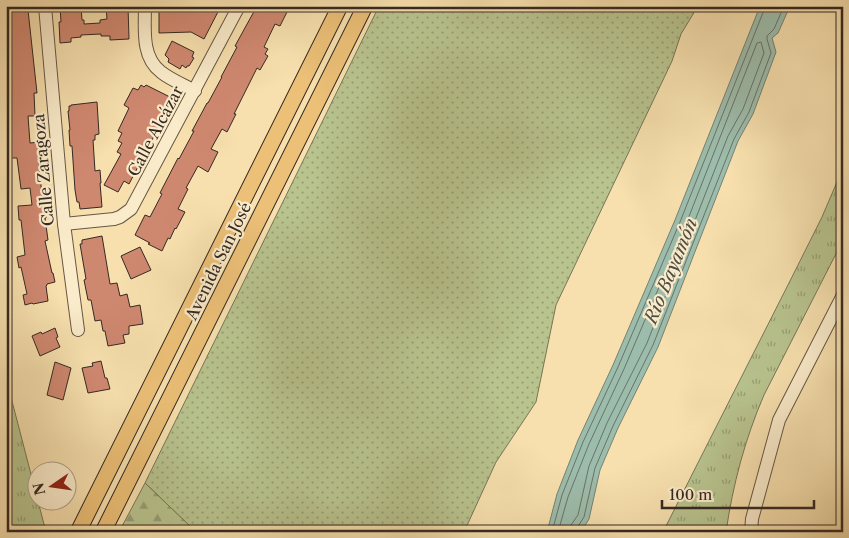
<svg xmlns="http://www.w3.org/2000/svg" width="849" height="538" font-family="'Libre Caslon Text',serif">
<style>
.grass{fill:url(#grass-dots);stroke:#767658}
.forest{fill:url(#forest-firs);stroke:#767658}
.park{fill:url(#park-tufts);stroke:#767658}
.water{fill:#9dbdac;stroke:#738275}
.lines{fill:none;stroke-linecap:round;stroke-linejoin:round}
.shore{stroke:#697368;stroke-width:1}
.building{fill:#cf8870;stroke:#352923}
.minor-casing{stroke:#665746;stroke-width:14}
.major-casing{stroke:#352923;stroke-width:17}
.minor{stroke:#faebca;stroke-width:12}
.major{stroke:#ecc077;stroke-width:15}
.labels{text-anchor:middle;stroke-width:4.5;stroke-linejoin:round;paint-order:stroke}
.street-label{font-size:16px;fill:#352923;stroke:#faebca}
.water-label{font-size:18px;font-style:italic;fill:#4f4e45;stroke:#faebca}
</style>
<defs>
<pattern id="grass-dots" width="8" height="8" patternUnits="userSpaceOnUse" patternTransform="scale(1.25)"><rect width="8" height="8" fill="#b8c38e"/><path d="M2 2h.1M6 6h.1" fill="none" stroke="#969e74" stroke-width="1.8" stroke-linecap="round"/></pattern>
<pattern id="forest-firs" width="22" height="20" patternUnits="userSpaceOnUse" patternTransform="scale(1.25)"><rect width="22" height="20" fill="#b8c38e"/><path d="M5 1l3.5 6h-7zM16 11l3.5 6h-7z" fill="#969e74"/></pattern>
<pattern id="park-tufts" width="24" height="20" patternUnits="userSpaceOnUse" patternTransform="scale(1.25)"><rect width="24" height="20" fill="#b8c38e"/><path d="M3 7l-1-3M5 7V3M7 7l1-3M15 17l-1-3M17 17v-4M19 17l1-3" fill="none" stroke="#969e74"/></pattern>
</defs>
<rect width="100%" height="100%" fill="#f7e0ae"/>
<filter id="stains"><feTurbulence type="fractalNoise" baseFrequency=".004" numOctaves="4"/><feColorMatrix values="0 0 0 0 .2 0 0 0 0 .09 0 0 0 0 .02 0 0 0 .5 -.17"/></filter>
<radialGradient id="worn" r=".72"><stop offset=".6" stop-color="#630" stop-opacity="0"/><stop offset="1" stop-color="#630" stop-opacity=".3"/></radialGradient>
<!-- grass -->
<path class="grass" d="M 379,6 L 698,6 L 681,34 L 672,61 L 556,305 L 536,402 L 496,462 L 464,532 L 196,532 L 145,483 Z"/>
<!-- forest -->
<path class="forest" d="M 145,483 L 192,528 L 196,532 L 119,532 Z"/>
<!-- park -->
<g class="park">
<path d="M 843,168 L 843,240 L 764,395 C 745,439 733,484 726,532 L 663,532 L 792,277 L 822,217 Z"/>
<path d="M 6,378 L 46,532 L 6,532 Z"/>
</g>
<!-- water -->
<path class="water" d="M 760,6 L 790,6 L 778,33 L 772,38 L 776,52 L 753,114 L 738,141 L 658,347 L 618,428 L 600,470 L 589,519 L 581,532 L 547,532 L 557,494 L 578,440 L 613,365 L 675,220 Z"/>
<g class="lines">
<!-- shore -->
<g class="shore">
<path d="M 552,532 L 562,495 L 583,442 L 618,367 L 680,222 L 764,10 L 764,6"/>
<path d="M 558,532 L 568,497 L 589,444 L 624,369 L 686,224 L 757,43 L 761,42 L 764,53 L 743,109 L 728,136 L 647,343 L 607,423 L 589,466 L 578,515 L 571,525 L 570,532"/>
<path d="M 577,532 L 577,528 L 584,517 L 595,468 L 613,426 L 653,345 L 734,139 L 749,112 L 771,53 L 767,39 L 767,36 L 774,29 L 784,6"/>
</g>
</g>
<!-- building -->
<g class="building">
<path d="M 6,6 L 27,6 L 27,10 L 28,10 L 37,93 L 34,93 L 35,116 L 28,116 L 30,143 L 40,142 L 41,156 L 38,157 L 43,204 L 45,204 L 46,218 L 45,218 L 48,240 L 45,241 L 52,273 L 53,273 L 55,282 L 47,284 L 47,285 L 46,286 L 48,301 L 33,304 L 32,303 L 25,305 L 23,295 L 27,294 L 21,267 L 19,268 L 17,257 L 25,255 L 21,220 L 19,220 L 18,206 L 32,205 L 30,188 L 21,189 L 17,158 L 11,158 L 10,138 L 6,138 L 6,126 L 8,126 L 6,102 L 8,102 L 6,88 Z"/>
<path d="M 60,6 L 81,6 L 82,20 L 84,20 L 84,24 L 100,23 L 100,20 L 107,19 L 106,6 L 128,6 L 129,39 L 110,40 L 110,36 L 101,36 L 101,34 L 81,35 L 81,37 L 71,38 L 71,42 L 60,43 L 59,22 L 61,22 Z"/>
<path d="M 159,6 L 221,6 L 204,39 L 191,32 L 159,33 Z"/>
<path d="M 257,6 L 290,6 L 280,26 L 275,24 L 264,47 L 268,49 L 265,54 L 268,56 L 260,70 L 257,68 L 234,114 L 236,114 L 227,132 L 222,129 L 211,149 L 218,152 L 208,172 L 198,166 L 186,188 L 188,189 L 178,209 L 185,212 L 176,229 L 175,228 L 170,239 L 168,238 L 162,251 L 148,244 L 150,243 L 135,235 L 145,215 L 150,217 L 162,194 L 160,193 L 162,189 L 178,158 L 179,159 L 194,131 L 192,131 L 207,103 L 208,103 L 222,77 L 221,77 L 237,47 L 235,46 Z"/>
<path d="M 172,41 L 194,52 L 192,57 L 194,58 L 189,66 L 187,66 L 186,68 L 182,65 L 180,69 L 168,62 L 169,59 L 165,55 Z"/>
<path d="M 141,85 L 144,87 L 146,85 L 176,100 L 168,114 L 166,113 L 129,184 L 124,181 L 118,192 L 104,185 L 121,154 L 117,152 L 122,143 L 118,141 L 122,133 L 118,131 L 129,108 L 124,105 L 133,88 L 138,90 Z"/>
<path d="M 97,102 L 99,134 L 95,135 L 95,140 L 93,140 L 95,171 L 100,170 L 101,183 L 100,183 L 102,207 L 80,209 L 79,202 L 77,202 L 75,190 L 72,146 L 70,146 L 69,130 L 70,130 L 68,111 L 69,111 L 69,106 L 71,106 L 71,105 Z"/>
<path d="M 102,236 L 110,284 L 117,283 L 120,296 L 127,294 L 130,307 L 140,305 L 143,324 L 129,326 L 129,334 L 123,335 L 125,343 L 108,346 L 105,331 L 103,331 L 101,320 L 95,321 L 91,300 L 88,300 L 84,280 L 86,279 L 80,244 L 82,244 L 82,240 Z"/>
<path d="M 140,247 L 151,270 L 131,279 L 121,256 Z"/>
<path d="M 55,328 L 58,337 L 56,338 L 60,347 L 40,356 L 32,336 L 41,332 L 42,334 Z"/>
<path d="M 101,361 L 105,378 L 107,378 L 110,389 L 88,393 L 82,368 L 93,366 L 92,363 Z"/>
<path d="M 55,362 L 71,368 L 63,400 L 47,395 Z"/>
</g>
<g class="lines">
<!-- minor casing -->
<g class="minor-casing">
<g id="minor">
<path d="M 45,6 L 64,224 L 78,330"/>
<path d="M 145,6 C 145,29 141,57 161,72 C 171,80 184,85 195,91"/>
<path d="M 64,224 L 114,219 L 120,217 L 131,209 L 239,6"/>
<path d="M 751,532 L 752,519 L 779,420 L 843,295"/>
</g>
</g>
<!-- major casing -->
<g class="major-casing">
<g id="major">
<path d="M 78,532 L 340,6"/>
<path d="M 103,532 L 365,6"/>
</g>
</g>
<!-- minor -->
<use href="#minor" class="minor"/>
<!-- major -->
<use href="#major" class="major"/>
</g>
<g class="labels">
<!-- street labels -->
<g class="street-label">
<text transform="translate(155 131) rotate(-62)" y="6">Calle Alcázar</text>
<text transform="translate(43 170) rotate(-95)" y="6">Calle Zaragoza</text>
<text transform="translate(218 261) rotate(-64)" y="6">Avenida San José</text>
</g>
<!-- water labels -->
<g class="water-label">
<text transform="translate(671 271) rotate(-68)" y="6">Río Bayamón</text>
</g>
</g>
<!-- margin -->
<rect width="849" height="538" fill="none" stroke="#f7e0ae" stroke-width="25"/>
<rect x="8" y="8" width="834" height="523" fill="none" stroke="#352923" stroke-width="2.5"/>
<rect x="12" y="12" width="824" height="513" fill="none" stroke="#352923"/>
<!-- north arrow -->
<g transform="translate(52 486) rotate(257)"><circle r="24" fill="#faebca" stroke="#ab9d87"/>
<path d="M0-4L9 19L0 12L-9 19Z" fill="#8f2418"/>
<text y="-8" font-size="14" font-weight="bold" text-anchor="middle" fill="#352923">N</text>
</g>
<!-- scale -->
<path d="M662 500v8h152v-8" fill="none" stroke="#352923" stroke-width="2.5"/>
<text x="669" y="500" font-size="15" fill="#352923" stroke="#faebca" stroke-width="4" paint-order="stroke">100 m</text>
<rect width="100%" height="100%" filter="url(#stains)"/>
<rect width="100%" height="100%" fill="url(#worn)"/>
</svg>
